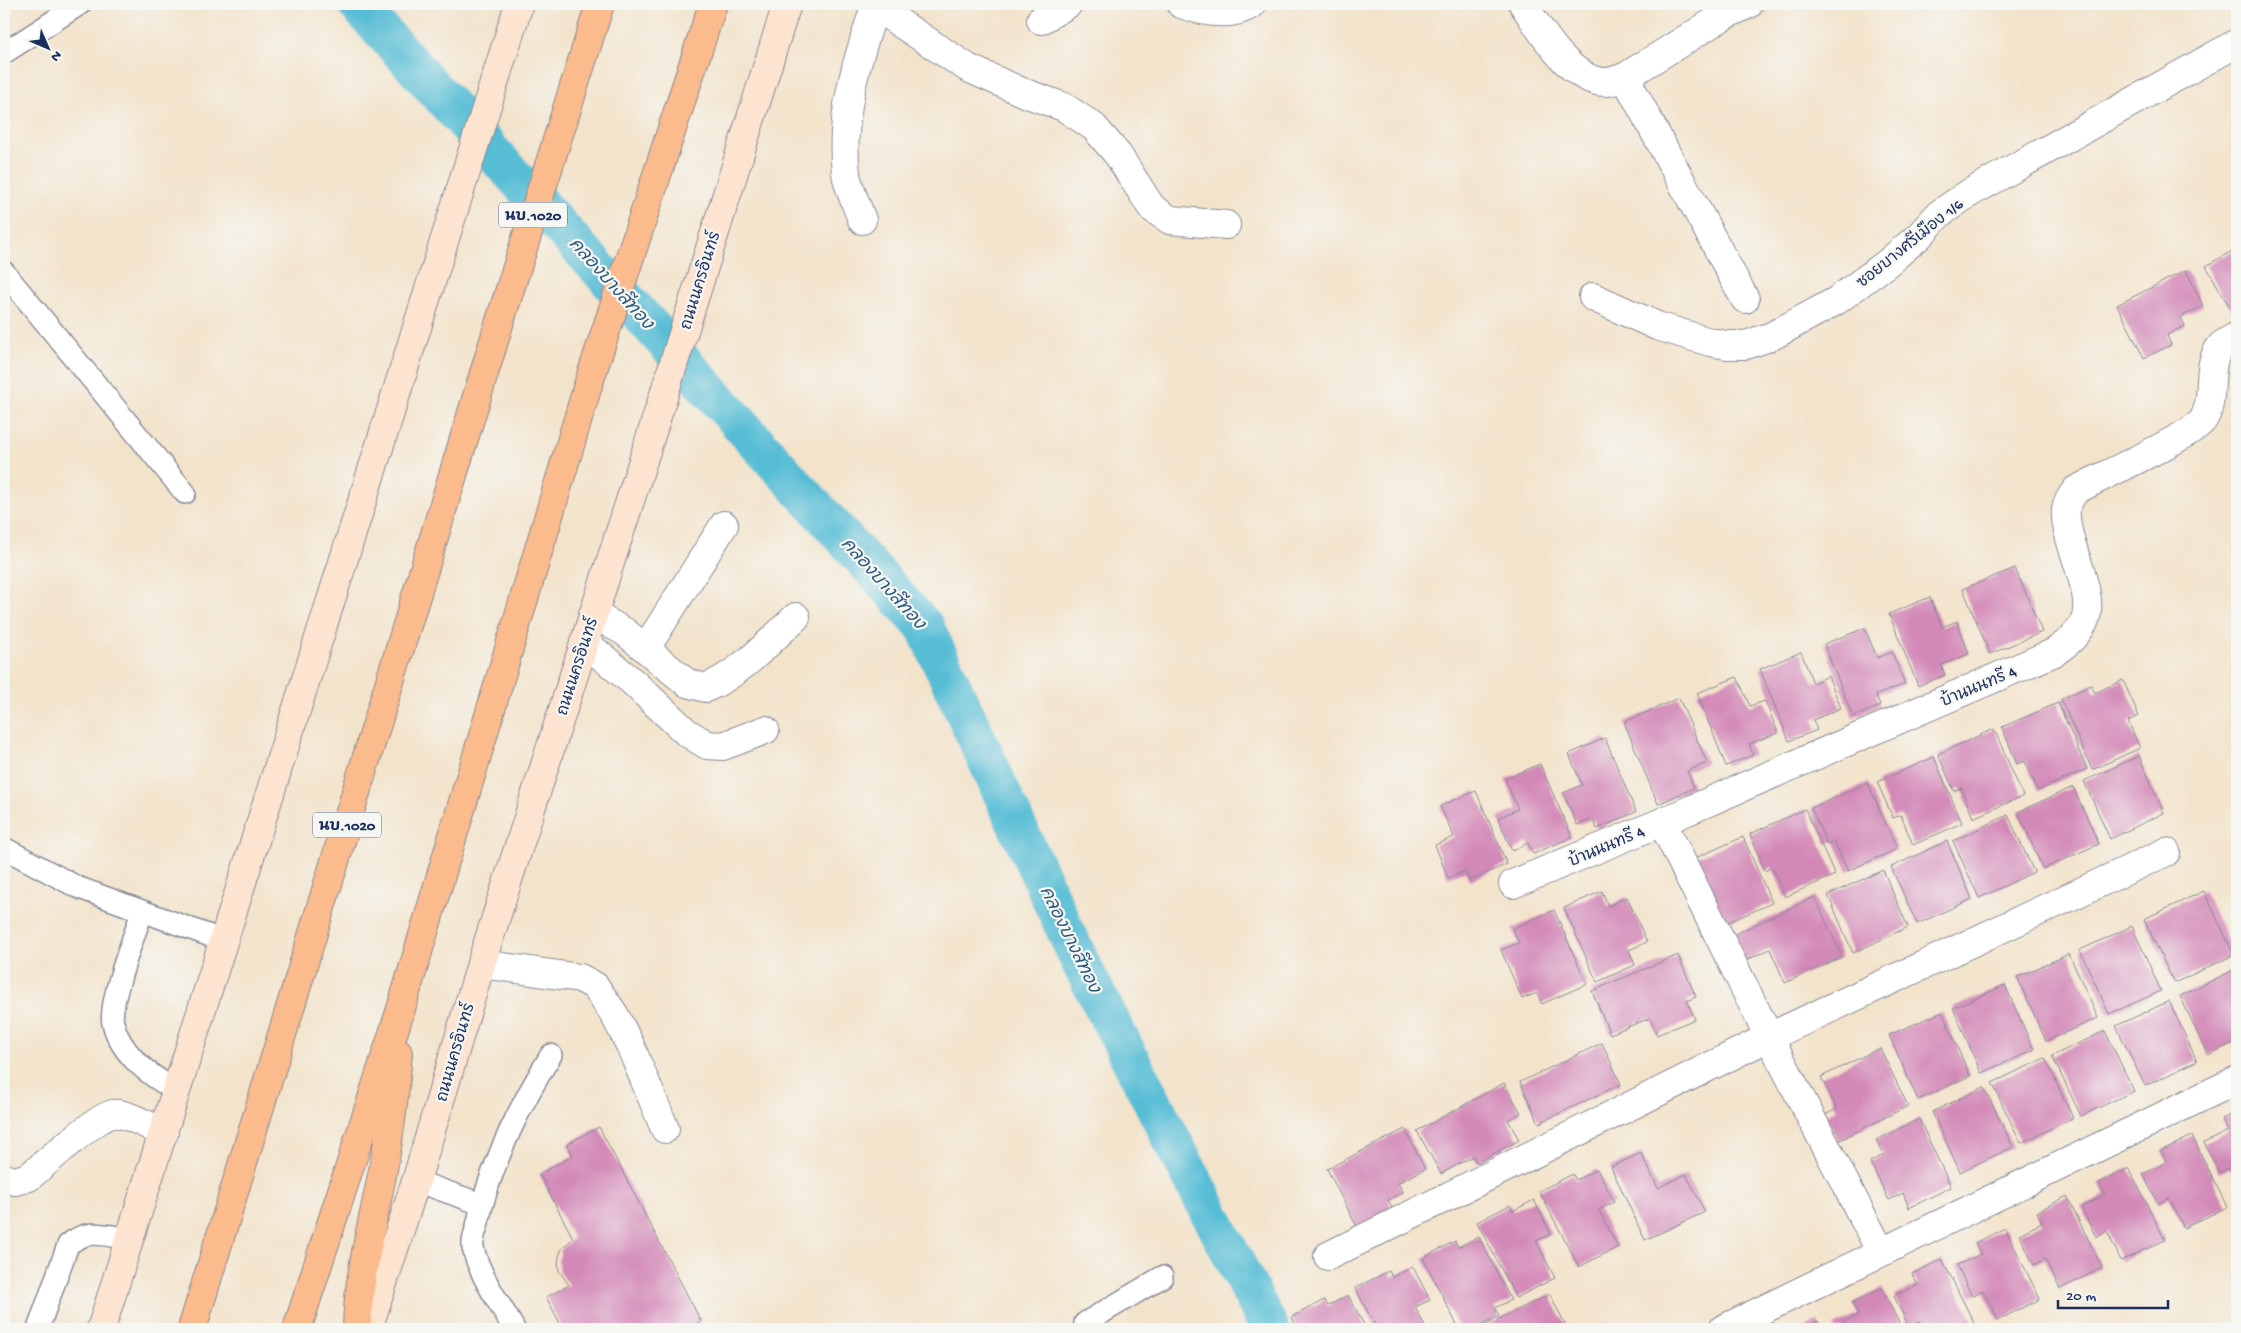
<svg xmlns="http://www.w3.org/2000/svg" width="2241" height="1333" font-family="'Gochi Hand','Playpen Sans Thai',sans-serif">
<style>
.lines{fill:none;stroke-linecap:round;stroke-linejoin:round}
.canal{stroke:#57bdd5;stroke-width:39}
.building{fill:#d389b8}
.service-casing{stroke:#878994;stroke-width:24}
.minor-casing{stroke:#878994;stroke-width:30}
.secondary-casing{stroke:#878994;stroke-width:30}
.primary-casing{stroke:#878994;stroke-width:30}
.service{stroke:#fff;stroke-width:21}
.minor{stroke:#fff;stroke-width:28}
.secondary{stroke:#fde4d1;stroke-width:28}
.primary{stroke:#fbbb8c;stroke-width:28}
.labels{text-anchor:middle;stroke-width:4.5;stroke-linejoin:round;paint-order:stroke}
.shield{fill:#f6f6f2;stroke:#5d6b8a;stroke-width:1}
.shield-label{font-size:15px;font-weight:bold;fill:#1b2f5e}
.street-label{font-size:16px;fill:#1b2f5e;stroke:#f6f6f2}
.water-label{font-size:18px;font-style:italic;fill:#2d5a82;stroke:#f6f6f2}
</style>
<rect width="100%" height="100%" fill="#f6f6f2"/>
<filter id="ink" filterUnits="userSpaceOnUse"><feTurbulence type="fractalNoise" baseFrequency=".02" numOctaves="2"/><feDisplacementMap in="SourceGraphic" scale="10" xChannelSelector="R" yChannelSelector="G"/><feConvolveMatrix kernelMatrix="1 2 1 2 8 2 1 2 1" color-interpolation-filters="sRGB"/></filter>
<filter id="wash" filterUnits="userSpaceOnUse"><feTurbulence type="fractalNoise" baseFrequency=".0096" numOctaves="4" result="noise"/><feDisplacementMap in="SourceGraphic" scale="20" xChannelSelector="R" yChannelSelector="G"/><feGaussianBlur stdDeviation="1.12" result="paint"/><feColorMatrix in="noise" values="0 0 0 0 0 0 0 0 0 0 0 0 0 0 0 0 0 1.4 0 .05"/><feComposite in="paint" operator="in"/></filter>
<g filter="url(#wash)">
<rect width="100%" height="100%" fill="#f3e3cb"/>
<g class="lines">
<!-- canal -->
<path class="canal" d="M 357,4 L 925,627 L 1081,964 L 1270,1329"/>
</g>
<g id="blocks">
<!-- building -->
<g class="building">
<path d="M 2237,248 L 2237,318 L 2236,318 L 2206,266 Z"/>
<path d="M 2186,270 L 2203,306 L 2181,317 L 2185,326 L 2167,335 L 2171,345 L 2144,358 L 2117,305 Z"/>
<path d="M 2015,568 L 2042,632 L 1990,654 L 1963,589 Z"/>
<path d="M 1930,597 L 1942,627 L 1957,621 L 1969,654 L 1941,665 L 1945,675 L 1918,686 L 1889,614 Z"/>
<path d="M 1865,628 L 1877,658 L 1892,652 L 1905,684 L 1876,695 L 1880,706 L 1853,717 L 1824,644 Z"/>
<path d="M 1801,652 L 1813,683 L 1828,676 L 1841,708 L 1813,720 L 1817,730 L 1789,741 L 1760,669 Z"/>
<path d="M 1737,677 L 1750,706 L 1765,701 L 1778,733 L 1749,744 L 1753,755 L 1726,766 L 1697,693 Z"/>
<path d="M 2123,680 L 2139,716 L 2128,721 L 2140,748 L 2092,770 L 2061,699 L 2091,685 L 2095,693 Z"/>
<path d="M 1679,698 L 1707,763 L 1687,771 L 1694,788 L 1658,804 L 1624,722 Z"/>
<path d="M 2058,703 L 2087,769 L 2038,791 L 2025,761 L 2017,764 L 2002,727 Z"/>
<path d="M 1994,729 L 2023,796 L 1973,818 L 1961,788 L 1954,791 L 1938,754 Z"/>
<path d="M 1605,738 L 1636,812 L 1597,829 L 1593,819 L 1577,825 L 1563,793 L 1582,785 L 1569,754 Z"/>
<path d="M 2139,756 L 2164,813 L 2110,839 L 2084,781 Z"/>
<path d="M 1934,757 L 1962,823 L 1913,845 L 1901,815 L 1893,818 L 1877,782 Z"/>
<path d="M 1540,764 L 1572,837 L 1533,854 L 1528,843 L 1512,851 L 1498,818 L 1518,809 L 1505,779 Z"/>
<path d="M 1868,783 L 1897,849 L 1848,871 L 1834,841 L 1827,844 L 1811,808 Z"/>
<path d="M 2073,787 L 2099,844 L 2043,869 L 2018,812 Z"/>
<path d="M 1476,791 L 1507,864 L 1469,881 L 1465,871 L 1448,878 L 1435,845 L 1454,837 L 1440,806 Z"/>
<path d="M 1805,809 L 1835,875 L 1785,897 L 1772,867 L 1765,871 L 1750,834 Z"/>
<path d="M 2008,815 L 2034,872 L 1979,898 L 1953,841 Z"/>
<path d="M 1743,837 L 1772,903 L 1722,925 L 1686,862 Z"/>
<path d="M 1947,841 L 1972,899 L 1917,924 L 1891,867 Z"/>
<path d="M 1883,870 L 1908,927 L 1853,953 L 1828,895 Z"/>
<path d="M 1602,891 L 1608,906 L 1627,897 L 1647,942 L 1629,950 L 1635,965 L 1597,982 L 1564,908 Z"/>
<path d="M 2204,891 L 2234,955 L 2174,983 L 2144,919 Z"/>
<path d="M 1815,897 L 1842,957 L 1785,983 L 1770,949 L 1736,965 L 1724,939 Z"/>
<path d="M 1554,910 L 1587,984 L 1542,1004 L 1537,993 L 1522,999 L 1501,950 L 1519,943 L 1512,929 Z"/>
<path d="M 2132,926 L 2161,991 L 2109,1014 L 2080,950 Z"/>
<path d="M 2069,954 L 2098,1018 L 2046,1041 L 2017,977 Z"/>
<path d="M 1678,955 L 1696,997 L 1687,1001 L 1695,1019 L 1657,1035 L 1650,1018 L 1610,1034 L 1592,991 Z"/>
<path d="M 2232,971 L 2237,981 L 2237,1041 L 2208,1055 L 2180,996 Z"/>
<path d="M 2005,985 L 2034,1050 L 1981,1073 L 1953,1008 Z"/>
<path d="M 2169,1001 L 2197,1061 L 2145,1086 L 2116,1026 Z"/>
<path d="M 1942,1012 L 1970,1076 L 1918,1100 L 1889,1035 Z"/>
<path d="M 2105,1031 L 2134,1091 L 2081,1116 L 2052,1056 Z"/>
<path d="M 1602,1043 L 1621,1084 L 1539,1123 L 1520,1082 Z"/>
<path d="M 1880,1048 L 1908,1106 L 1838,1141 L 1825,1115 L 1837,1109 L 1821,1077 Z"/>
<path d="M 2045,1058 L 2073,1118 L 2021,1143 L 1992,1083 Z"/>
<path d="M 1504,1083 L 1521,1113 L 1508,1120 L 1519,1140 L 1477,1163 L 1473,1156 L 1441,1174 L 1417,1131 Z"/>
<path d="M 1984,1087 L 2013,1147 L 1960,1172 L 1932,1112 Z"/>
<path d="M 2237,1112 L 2237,1182 L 2230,1168 L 2219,1172 L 2204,1143 L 2228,1131 L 2222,1119 Z"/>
<path d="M 1919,1119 L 1951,1187 L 1909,1208 L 1903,1193 L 1889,1200 L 1870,1162 L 1884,1155 L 1876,1140 Z"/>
<path d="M 599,1127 L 701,1321 L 686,1329 L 563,1329 L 546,1297 L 569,1285 L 559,1271 L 558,1261 L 561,1250 L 573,1238 L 539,1174 L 573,1156 L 567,1144 Z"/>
<path d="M 1405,1129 L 1425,1169 L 1398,1183 L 1403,1192 L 1388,1200 L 1392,1209 L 1357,1227 L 1327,1169 Z"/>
<path d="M 2192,1136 L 2227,1207 L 2184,1228 L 2169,1198 L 2158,1204 L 2143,1174 L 2167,1162 L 2161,1151 Z"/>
<path d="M 1641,1153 L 1658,1188 L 1686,1174 L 1705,1212 L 1645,1240 L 1611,1167 Z"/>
<path d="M 2129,1168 L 2165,1240 L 2121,1261 L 2107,1231 L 2096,1237 L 2081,1207 L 2105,1195 L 2099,1183 Z"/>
<path d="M 1597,1169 L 1614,1202 L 1599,1210 L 1618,1247 L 1579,1267 L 1539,1191 L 1573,1174 L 1576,1180 Z"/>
<path d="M 2067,1196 L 2102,1268 L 2060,1289 L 2045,1259 L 2034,1265 L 2019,1234 L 2042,1223 L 2037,1212 Z"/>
<path d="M 1534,1200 L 1551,1234 L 1536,1241 L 1555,1278 L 1516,1298 L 1477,1222 L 1510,1205 L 1513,1211 Z"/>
<path d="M 2005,1228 L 2040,1299 L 1998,1320 L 1983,1290 L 1972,1296 L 1957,1265 L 1981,1254 L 1975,1243 Z"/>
<path d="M 1479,1237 L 1511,1300 L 1495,1308 L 1499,1316 L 1472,1329 L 1459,1329 L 1423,1258 L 1455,1241 L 1458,1247 Z"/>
<path d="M 1942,1259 L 1977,1329 L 1924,1329 L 1920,1321 L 1909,1327 L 1894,1296 L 1918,1285 L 1912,1274 Z"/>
<path d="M 1413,1267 L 1430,1300 L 1415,1307 L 1426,1329 L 1377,1329 L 1355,1288 L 1389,1271 L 1392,1277 Z"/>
<path d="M 1882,1288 L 1902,1329 L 1835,1329 L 1834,1326 L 1858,1315 L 1852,1303 Z"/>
<path d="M 1550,1294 L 1567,1329 L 1478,1329 Z"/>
<path d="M 1348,1295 L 1366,1328 L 1298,1329 L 1292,1317 L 1324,1300 L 1328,1306 Z"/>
<path d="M 1818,1321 L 1822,1329 L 1801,1329 Z"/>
</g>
</g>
</g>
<g filter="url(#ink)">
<use href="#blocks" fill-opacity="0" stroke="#878994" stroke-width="1"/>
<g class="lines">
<!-- service casing -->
<g class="service-casing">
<g id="service">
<path d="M 4,53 L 80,4"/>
<path d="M 4,272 L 185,493"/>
<path d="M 4,848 L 77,887 L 224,941"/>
<path d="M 142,912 C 135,934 108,1003 113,1023 C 121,1055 150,1076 177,1091"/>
<path d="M 416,1181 L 481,1204"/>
<path d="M 1085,1323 L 1162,1277"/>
<path d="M 38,1329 L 68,1245 C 88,1227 106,1236 130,1239"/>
<path d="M 514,1329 C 500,1303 480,1277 473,1248 C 472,1241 475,1232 477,1226 C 490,1166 519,1107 551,1055"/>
</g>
</g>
<!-- minor casing -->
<g class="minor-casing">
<g id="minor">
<path d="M 871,4 L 968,68 L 1022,92 L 1064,107 L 1094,127 L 1118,155 L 1152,208 L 1170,220 L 1226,225"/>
<path d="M 1181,4 C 1203,12 1231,18 1252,4"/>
<path d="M 1523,4 C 1540,29 1571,83 1606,82 C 1612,82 1619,79 1625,77 L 1725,15 L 1749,4"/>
<path d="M 1041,20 L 1068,4"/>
<path d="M 1625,77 L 1745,299"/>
<path d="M 862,220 C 857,205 848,188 846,173 C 839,116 857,60 875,7"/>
<path d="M 1593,297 L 1657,326 L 1710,342 L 1727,345 L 1746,345 L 1772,336 L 1836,301 L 1886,264 L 1919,236 L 1939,214 L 1968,194 L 2237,43"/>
<path d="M 593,614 L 625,632 L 687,683 L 706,688 C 741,673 768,643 796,617"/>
<path d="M 584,642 L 634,683 L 686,732 L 707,745 L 723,746 L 765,730"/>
<path d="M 646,648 L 724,525"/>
<path d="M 1662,822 L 1769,1037 L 1881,1252"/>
<path d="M 1513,884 L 1662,822 L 2055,652 C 2067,643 2077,636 2084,622 C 2098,595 2063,541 2066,510 C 2067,503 2071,496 2076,490 C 2098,478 2193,435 2203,420 C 2217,398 2204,366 2221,346 C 2225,342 2232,339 2237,336"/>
<path d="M 481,964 L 580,978 L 595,986 L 614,1014 L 630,1045 L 665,1129"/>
<path d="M 4,1178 L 15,1181 L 29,1177 C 44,1164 98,1116 113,1114 C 126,1112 152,1128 164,1133"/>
<path d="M 1328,1256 L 1769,1037 L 2166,852"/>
<path d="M 1723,1329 L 2237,1080"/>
</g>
</g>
<!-- secondary casing -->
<g class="secondary-casing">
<g id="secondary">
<path d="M 101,1329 L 519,4"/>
<path d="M 368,1329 L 416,1181 L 481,964 L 647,448 L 787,4"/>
</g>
</g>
<!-- primary casing -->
<g class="primary-casing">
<g id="primary">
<path d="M 192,1329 L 500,321 L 600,4"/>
<path d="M 297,1329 L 400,1012 L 589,382 L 713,4"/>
<path d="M 357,1329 C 358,1276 372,1227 382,1175 C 390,1134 395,1094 398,1053"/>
</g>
</g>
<!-- service -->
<use href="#service" class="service"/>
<!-- minor -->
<use href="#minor" class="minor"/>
<!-- secondary -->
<use href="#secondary" class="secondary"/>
<!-- primary -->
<use href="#primary" class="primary"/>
</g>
</g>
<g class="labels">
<!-- shield labels -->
<g class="shield">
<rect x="499" y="202.5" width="68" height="25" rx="4"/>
<rect x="313" y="812.5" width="68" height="25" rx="4"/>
</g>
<g class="shield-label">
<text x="533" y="220">นบ.1020</text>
<text x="347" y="830">นบ.1020</text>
</g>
<!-- street labels -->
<g class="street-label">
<text transform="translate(1909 242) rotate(-39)" y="6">ซอยบางศรีเมือง 1/6</text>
<text transform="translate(699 280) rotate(-73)" y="6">ถนนนครอินทร์</text>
<text transform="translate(576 666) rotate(-72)" y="6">ถนนนครอินทร์</text>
<text transform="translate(1978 685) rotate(-23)" y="6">บ้านนนทรี 4</text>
<text transform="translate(1606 845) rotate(-23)" y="6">บ้านนนทรี 4</text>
<text transform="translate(454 1052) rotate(-74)" y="6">ถนนนครอินทร์</text>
</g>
<!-- water labels -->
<g class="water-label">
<text transform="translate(612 283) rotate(48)" y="6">คลองบางสีทอง</text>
<text transform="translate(884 583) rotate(48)" y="6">คลองบางสีทอง</text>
<text transform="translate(1071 939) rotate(64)" y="6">คลองบางสีทอง</text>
</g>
</g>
<!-- margin -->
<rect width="2241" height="1333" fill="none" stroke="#f6f6f2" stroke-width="20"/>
<!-- north arrow -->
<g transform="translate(48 48) rotate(135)" stroke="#f6f6f2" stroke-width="4" paint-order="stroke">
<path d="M0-4L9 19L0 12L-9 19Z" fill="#1b2f5e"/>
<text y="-8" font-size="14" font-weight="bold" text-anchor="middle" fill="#1b2f5e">N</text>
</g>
<!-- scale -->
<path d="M2058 1300v8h110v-8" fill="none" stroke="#1b2f5e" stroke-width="2.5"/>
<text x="2066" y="1300" font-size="15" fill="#1b2f5e" stroke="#f6f6f2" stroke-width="4" paint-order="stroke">20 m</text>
</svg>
